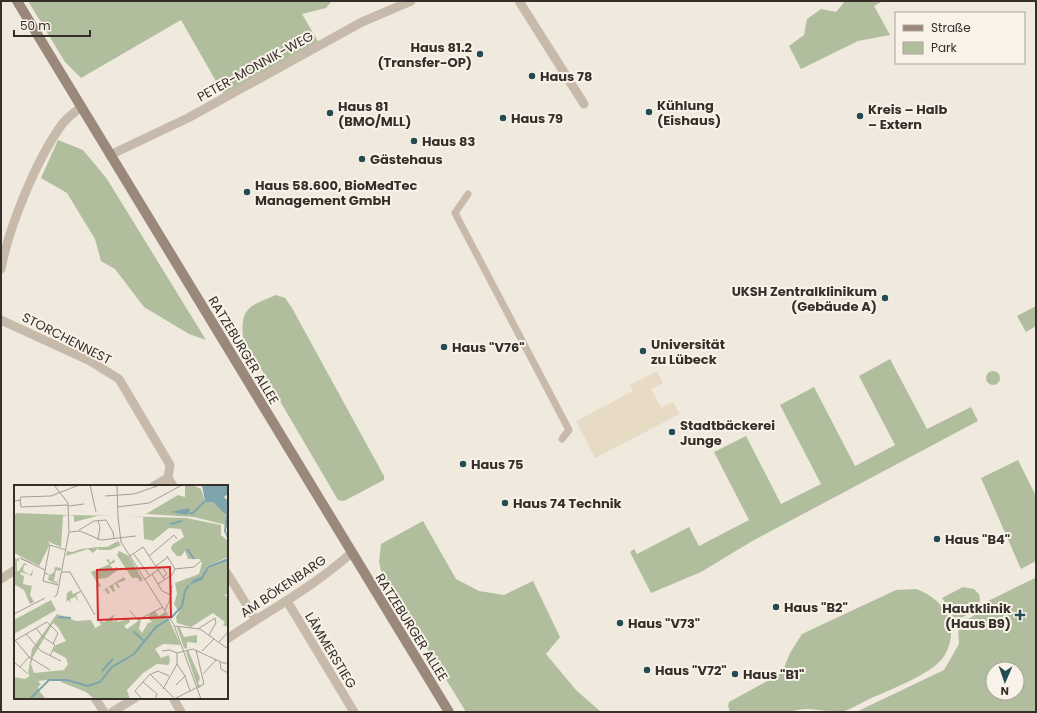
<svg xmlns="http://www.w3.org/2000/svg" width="1037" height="713" font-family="Poppins,sans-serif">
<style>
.green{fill:#b0be9e;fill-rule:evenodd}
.plaza{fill:#e7dbc5}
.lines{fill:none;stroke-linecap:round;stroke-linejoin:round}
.pedestrian{stroke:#c7baaa;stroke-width:7}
.minor{stroke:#c7baaa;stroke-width:9}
.secondary{stroke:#9a897b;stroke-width:10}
.poi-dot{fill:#224b53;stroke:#f8f2e9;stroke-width:1.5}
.labels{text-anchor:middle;stroke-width:4;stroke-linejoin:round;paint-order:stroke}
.poi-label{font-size:13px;font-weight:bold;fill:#352e29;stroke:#f8f2e9;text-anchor:start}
.street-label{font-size:13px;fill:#352e29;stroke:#f8f2e9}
.inset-river{fill:none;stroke:#7ea5ab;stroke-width:2}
.inset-road{fill:none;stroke:#a59e95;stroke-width:1}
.view{fill:#d62828;fill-opacity:0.15;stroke:#d62828;stroke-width:2}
.inset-edge{fill:none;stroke:#352e29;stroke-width:2}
</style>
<rect width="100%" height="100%" fill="#f0e9dd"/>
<!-- green -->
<g class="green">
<path d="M 28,1 L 332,1 L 326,8 L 302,14 L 320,45 L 225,97 L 181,20 L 81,78 L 65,62 Z"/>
<path d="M 845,1 L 883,1 L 874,6 L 890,35 L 858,41 L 801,69 L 789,46 L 804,35 L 807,19 L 821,9 L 836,12 Z"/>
<path d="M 58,140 L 83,150 L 107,179 L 206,340 L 189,334 L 144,307 L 115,269 L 101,261 L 95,239 L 67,193 L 41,178 Z"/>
<path d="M 276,295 L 285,298 L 292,308 L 384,476 L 384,480 L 344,501 L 338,500 L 243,338 C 240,306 251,306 276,295 Z"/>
<path d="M 1036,306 L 1036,326 L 1026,332 L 1017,316 Z"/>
<path d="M 890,359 L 927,429 L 971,407 L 978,421 L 754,540 L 701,572 L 651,593 L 630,552 L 634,549 L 637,554 L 689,527 L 699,546 L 749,520 L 714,452 L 746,436 L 781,504 L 821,484 L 780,405 L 814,387 L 855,466 L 895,445 L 859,376 Z"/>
<circle cx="993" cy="378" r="7"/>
<path d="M 1018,460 L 1036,496 L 1036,561 L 1021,569 L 981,478 Z"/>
<path d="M 423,521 L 456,579 L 479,591 L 504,595 L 533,581 L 560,637 L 546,654 L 576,690 L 601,712 L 466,712 L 382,575 L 379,562 L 381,544 Z"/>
<path d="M 1036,575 L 1036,712 L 856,712 L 944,670 L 959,644 L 958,625 L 983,610 L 986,602 L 1035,578 ZM 993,669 L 1017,669 L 1017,693 L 993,693 Z"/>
<path d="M 963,587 L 974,589 L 979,594 C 984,610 966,615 954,621 L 949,608 L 942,598 Z"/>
<path d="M 916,589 C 932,595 942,603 949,619 C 954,631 950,649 942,659 C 929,675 887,691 867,700 C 859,704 851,709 842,712 C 826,713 806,705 791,712 L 730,712 L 728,706 L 729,702 L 782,673 L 790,653 L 802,634 L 896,590 Z"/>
</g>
<!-- plaza -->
<path class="plaza" d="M 657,371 L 663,383 L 651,389 L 661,408 L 673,402 L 680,414 L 595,458 L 576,421 L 633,391 L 630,385 Z"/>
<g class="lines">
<!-- pedestrian -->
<path class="pedestrian" d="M 468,194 L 455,213 L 569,430 L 562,439"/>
<!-- minor -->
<g class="minor">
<path d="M 519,1 L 584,104"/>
<path d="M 110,155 L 188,118 L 362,22 L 411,1"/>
<path d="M 1,269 C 9,226 37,158 63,123 C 68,117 75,112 81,107"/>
<path d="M 1,320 L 90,361 L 119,379 L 170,465 L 168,478 L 173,486"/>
<path d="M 154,486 L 168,478"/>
<path d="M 227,573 L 256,620"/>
<path d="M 1,579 L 15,570"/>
<path d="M 287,601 L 354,712"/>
<path d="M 227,639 C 268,611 314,587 351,553"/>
<path d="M 95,698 L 104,712"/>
<path d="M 173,698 L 181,712"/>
<path d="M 112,712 L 135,698"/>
</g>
<!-- secondary -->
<path class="secondary" d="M 17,1 L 449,712"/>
</g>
<!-- markers -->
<g class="poi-dot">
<circle cx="480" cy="54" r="4"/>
<circle cx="532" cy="76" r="4"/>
<circle cx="649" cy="112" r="4"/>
<circle cx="330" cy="113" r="4"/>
<circle cx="860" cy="116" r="4"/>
<circle cx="503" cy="118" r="4"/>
<circle cx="414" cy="141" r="4"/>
<circle cx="362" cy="159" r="4"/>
<circle cx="247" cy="192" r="4"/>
<circle cx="885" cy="298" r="4"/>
<circle cx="444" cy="347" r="4"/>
<circle cx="643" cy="351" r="4"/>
<circle cx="672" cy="432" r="4"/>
<circle cx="463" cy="464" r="4"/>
<circle cx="505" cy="503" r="4"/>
<circle cx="937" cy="539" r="4"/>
<circle cx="776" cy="607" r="4"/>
<path d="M1018 609h4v4h4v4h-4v4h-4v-4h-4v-4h4z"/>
<circle cx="620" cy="623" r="4"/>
<circle cx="647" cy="670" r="4"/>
<circle cx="735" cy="674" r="4"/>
</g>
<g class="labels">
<!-- poi labels -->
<g class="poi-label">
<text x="472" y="52" text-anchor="end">Haus 81.2<tspan x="472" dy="15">(Transfer-OP)</tspan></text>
<text x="540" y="81">Haus 78</text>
<text x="657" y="110">Kühlung<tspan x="657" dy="15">(Eishaus)</tspan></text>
<text x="338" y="111">Haus 81<tspan x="338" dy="15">(BMO/MLL)</tspan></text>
<text x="868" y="114">Kreis – Halb<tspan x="868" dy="15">– Extern</tspan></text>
<text x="511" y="123">Haus 79</text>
<text x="422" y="146">Haus 83</text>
<text x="370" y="164">Gästehaus</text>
<text x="255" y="190">Haus 58.600, BioMedTec<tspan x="255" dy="15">Management GmbH</tspan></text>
<text x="877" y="296" text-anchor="end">UKSH Zentralklinikum<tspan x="877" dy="15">(Gebäude A)</tspan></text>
<text x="651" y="349">Universität<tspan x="651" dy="15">zu Lübeck</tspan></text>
<text x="452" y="352">Haus "V76"</text>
<text x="680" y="430">Stadtbäckerei<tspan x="680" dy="15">Junge</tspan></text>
<text x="471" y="469">Haus 75</text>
<text x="513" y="508">Haus 74 Technik</text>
<text x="945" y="544">Haus "B4"</text>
<text x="784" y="612">Haus "B2"</text>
<text x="1011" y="613" text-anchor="end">Hautklinik<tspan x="1011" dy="15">(Haus B9)</tspan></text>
<text x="628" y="628">Haus "V73"</text>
<text x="655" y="675">Haus "V72"</text>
<text x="743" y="679">Haus "B1"</text>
</g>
<!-- street labels -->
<g class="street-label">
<text transform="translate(255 66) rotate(-29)" y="5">PETER-MONNIK-WEG</text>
<text transform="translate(67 338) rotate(27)" y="5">STORCHENNEST</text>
<text transform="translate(244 350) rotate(59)" y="5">RATZEBURGER ALLEE</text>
<text transform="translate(283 586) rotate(-34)" y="5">AM BÖKENBARG</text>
<text transform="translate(412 627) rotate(58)" y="5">RATZEBURGER ALLEE</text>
<text transform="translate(331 650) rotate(59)" y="5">LÄMMERSTIEG</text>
</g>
</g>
<!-- overview -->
<g transform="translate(14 485)">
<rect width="214" height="214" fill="#f0e9dd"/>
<path d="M 178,0 L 187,4 L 191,17 L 199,17 L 209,24 L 213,35 L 212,40 L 180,32 L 132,29 L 164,10 L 171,12 L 171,1 ZM 3,28 L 54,30 L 49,31 L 47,62 L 33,56 L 36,59 L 25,81 L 0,68 L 0,30 ZM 55,30 L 102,31 L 83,31 L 60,37 L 60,31 ZM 105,31 L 172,33 L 207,40 L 207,50 L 214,56 L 214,72 L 194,81 L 188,92 L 175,99 L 188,94 L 195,83 L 214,76 L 214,109 L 210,110 L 214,112 L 214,142 L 209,140 L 211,137 L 199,128 L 177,142 L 163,138 L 162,132 L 165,127 L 160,119 L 163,109 L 161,98 L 185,89 L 188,78 L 186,74 L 174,74 L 171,66 L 167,71 L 163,71 L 157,64 L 158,60 L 170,52 L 167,44 L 155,43 L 139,56 L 136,55 L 130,54 L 129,32 ZM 104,56 L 107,60 L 96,65 L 85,65 L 84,63 L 79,68 L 74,64 L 52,71 L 53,66 L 58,67 L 67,64 L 84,62 L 93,62 ZM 105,66 L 115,71 L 129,95 L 126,97 L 124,93 L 118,93 L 103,70 ZM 0,71 L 2,74 L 5,73 L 5,77 L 3,75 L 3,86 L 5,86 L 10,78 L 14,80 L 10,80 L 9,86 L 16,90 L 19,85 L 18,91 L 7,87 L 6,89 L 10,91 L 9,99 L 18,101 L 16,110 L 20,117 L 16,119 L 10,105 L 0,99 ZM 94,74 L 97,78 L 100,74 L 101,77 L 96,80 L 99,84 L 103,82 L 104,85 L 93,93 L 83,94 L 87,101 L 85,102 L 77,87 L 96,79 L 92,75 ZM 41,82 L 47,83 L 46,86 L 42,85 L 40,96 L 43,97 L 46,87 L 43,99 L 34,95 L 35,90 L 31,89 L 31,87 L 36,90 L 40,87 ZM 110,92 L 112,95 L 103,98 L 106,102 L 104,103 L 101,99 L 99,100 L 101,106 L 99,107 L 96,102 L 93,103 L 96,108 L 94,109 L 91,105 L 88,106 ZM 57,105 L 59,109 L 66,106 L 67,107 L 62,110 L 65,117 L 61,112 L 56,114 L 57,119 L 55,115 L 52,117 L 53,108 ZM 37,115 L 42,125 L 0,149 L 0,135 ZM 141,126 L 145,131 L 151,127 L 167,160 L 149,159 L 141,164 L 147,173 L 155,170 L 156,177 L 154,180 L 143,179 L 129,188 L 113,205 L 116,214 L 80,214 L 72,207 L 47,197 L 47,194 L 41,194 L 24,196 L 27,199 L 24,202 L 25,206 L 32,214 L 0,214 L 0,192 L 11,194 L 16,191 L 14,189 L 18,164 L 43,129 L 62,136 L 77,135 L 81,143 L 87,140 L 85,135 L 90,137 L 101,129 L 98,135 L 100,137 L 102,134 L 103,137 L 115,134 L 116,137 L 110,141 L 113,144 L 127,134 L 125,144 L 128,148 L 134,138 L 138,137 L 134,133 L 135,130 ZM 39,138 L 44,142 L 52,156 L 42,160 L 39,166 L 52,173 L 54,179 L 50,185 L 20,188 L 17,179 L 19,172 ZM 165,141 L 170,152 L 183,150 L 183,158 L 173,157 L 173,164 L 170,163 L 163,142 ZM 174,165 L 186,193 L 184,198 L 187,202 L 184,203 L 172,167 Z" fill="#b0be9e" fill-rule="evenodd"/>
<path d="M 188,0 L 214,0 L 214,9 L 210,12 L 214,16 L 214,38 L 212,45 L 214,55 L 210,46 L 212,30 L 199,17 L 191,17 ZM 175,23 L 176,26 L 173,30 L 157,27 ZM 214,73 L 214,76 L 195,83 L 188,95 L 175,100 L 180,94 L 187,92 L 194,81 Z" fill="#7ea5ab"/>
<path class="inset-river" d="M 175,27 L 178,29 L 191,16M 156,39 L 168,36M 173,64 L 180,74M 44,132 L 57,133M 157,133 L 168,121 L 171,106 L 175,100M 119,146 L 130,156M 88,186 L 99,174M 16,214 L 35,195 L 53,195 L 74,201 L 86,197 L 98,182 L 120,169 L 142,142 L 155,134"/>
<path class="inset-road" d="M 76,0 L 82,27M 103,0 L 104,33M 91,11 L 120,9 L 146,0M 6,15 L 7,22 L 54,20M 0,16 L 6,15 L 7,12 L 37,11 L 65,0M 55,21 L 70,19M 103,22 L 135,18 L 168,0M 104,32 L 107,57 L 160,140 L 187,214M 84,36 L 86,42 L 84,55M 65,45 L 80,36 L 92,35 L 99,47 L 100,54M 55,47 L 66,46 L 87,55 L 122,51M 119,68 L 136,91M 0,71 L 0,88M 116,71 L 129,62 L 151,95M 135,71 L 160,50 L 163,54M 153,71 L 161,84M 17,78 L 6,73 L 31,85M 142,81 L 154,72M 144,85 L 148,82 L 153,89 L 149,92M 47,87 L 56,87 L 81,130M 138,89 L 148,106 L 157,110M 131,94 L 144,85M 144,99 L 158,90 L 161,84 L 180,82 L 187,76M 44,100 L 29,96 L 36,60 L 52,65M 40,112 L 43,110 L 55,47 L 54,18 L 40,0M 151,125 L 156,115 L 158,100M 116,126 L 124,135 L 149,122M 0,129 L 31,113M 161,141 L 186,144 L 214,164M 22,143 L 29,152 L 41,160 L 36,171M 184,144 L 201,133 L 202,138 L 195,150M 12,149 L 27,166 L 47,176M 1,155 L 15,172 L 36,185M 0,156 L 33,137 L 44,148 L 39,159M 205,157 L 214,147M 148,166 L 156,165 L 163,168 L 179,164 L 209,178 L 214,178M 188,166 L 200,154M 0,177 L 13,188M 206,177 L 207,184 L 214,188M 163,179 L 171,191 L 176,206M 6,182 L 15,172M 136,189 L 161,214M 189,189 L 202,175M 129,197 L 143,209 L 141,214M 162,200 L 171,191M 149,204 L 163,179 L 163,168M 128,214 L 121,206 L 135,190 L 144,186 L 155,191M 160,214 L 190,199 L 182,165"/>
<path class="view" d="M 156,82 L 157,132 L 84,135 L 83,85 Z"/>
<rect width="214" height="214" class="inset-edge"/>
</g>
<!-- border -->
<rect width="1037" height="713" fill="none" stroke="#352e29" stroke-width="4"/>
<!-- legend -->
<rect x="895" y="12" width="130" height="52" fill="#f8f2e9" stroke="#aaa49c"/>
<rect x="903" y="25" width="20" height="6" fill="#9a897b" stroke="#aaa49c"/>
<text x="931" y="32" font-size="12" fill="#352e29">Straße</text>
<rect x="903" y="42" width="20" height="12" fill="#b0be9e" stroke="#aaa49c"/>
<text x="931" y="52" font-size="12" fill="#352e29">Park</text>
<!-- north arrow -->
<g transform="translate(1005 681) rotate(182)"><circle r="19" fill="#f8f2e9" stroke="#aaa49c"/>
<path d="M0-3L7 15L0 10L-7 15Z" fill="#224b53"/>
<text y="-6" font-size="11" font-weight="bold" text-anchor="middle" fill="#352e29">N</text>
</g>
<!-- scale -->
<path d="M14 30v6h76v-6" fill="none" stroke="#352e29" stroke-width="2"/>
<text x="20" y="30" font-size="12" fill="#352e29" stroke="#f8f2e9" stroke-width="3" paint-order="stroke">50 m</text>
</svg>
